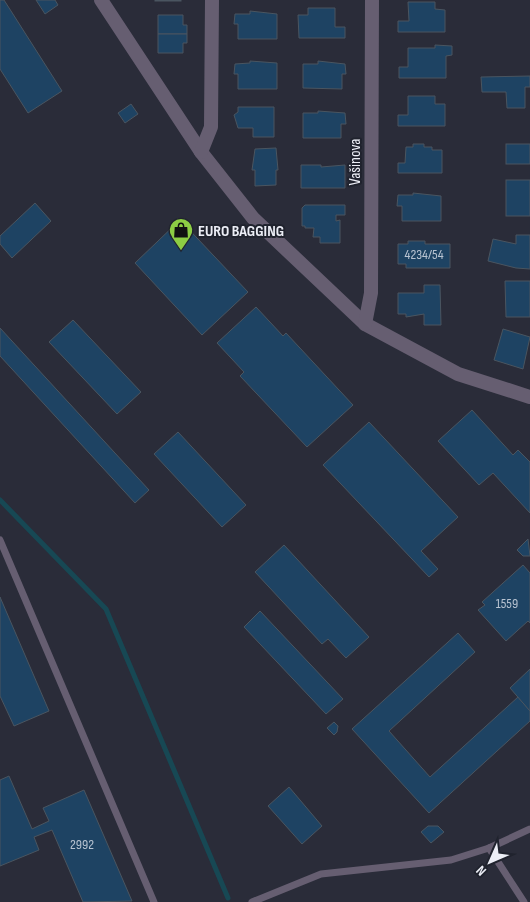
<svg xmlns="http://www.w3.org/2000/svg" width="530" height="902" font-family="'Sofia Sans Condensed',sans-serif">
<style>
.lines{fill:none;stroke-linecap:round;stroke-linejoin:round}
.stream{stroke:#174854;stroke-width:5}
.building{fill:#1e4363;stroke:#4a5560}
.service{stroke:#665e71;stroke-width:7}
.minor{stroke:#665e71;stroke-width:14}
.labels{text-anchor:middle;stroke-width:4;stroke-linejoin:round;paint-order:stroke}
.number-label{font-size:14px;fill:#b8c3d1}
.street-label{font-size:16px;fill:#eceef6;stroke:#20232e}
.poi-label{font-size:16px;font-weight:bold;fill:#eceef6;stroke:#20232e;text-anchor:start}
</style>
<rect width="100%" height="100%" fill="#2a2c39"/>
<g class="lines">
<!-- stream -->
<path class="stream" d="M 0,500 L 106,609 L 228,898"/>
</g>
<!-- building -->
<g class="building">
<path d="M 0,0 L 4,0 L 62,91 L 28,113 L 0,69 Z"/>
<path d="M 36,0 L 55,0 L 58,5 L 45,14 Z"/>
<rect x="155" y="0" width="26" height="1"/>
<path d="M 408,2 L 435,2 L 435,9 L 445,10 L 445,32 L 398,32 L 398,21 L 409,21 Z"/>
<path d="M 308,8 L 335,8 L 335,27 L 345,27 L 345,38 L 299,38 L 298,15 L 308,15 Z"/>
<path d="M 250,11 L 277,14 L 277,39 L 238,39 L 238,24 L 234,24 L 235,14 L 250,14 Z"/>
<path d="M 158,15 L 183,15 L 183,25 L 187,25 L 187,34 L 158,34 Z"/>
<path d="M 158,34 L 187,34 L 187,43 L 183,43 L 183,53 L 158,53 Z"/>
<path d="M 435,45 L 452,46 L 452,55 L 446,56 L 446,78 L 399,78 L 399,67 L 408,67 L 408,48 L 435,48 Z"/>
<path d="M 250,61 L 277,63 L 277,89 L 238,89 L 238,74 L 234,74 L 235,64 L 250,63 Z"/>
<path d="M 318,61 L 345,64 L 346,74 L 342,74 L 342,89 L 303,88 L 303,64 L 318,64 Z"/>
<path d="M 530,76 L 530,87 L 525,87 L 525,108 L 507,108 L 506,92 L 482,92 L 481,77 Z"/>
<path d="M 408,96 L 435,96 L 435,104 L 445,104 L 445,126 L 398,126 L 398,115 L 408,115 Z"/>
<path d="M 131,104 L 138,114 L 125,123 L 118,113 Z"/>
<path d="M 238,107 L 274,107 L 274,137 L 253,137 L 253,128 L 238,128 L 234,115 L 238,112 Z"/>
<path d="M 318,111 L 345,113 L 346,124 L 341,124 L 341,138 L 303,138 L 303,113 L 318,113 Z"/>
<path d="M 413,144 L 424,144 L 424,147 L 432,147 L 432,150 L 442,150 L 442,173 L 398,173 L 398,163 L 405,163 L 406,147 L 413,147 Z"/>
<rect x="506" y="144" width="24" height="20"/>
<path d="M 276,148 L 278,170 L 276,170 L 276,185 L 255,186 L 255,170 L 252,170 L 255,149 Z"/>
<path d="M 301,165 L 321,165 L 321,167 L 345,165 L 345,188 L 301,188 Z"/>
<rect x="506" y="180" width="24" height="36"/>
<path d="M 413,193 L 441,196 L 441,221 L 402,221 L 402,206 L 397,206 L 398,195 L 413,195 Z"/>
<path d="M 35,203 L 51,221 L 12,258 L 0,244 L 0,236 Z"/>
<path d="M 305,205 L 345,205 L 345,215 L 336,215 L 336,221 L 340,220 L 340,243 L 320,243 L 320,237 L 313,237 L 314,228 L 305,228 L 305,226 L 302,226 L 302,208 Z"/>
<path d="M 180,220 L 248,292 L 202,335 L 135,263 Z"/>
<path d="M 516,235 L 530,235 L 530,269 L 516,268 L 488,261 L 493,239 L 516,244 Z"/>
<path d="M 408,241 L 425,241 L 425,244 L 450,244 L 450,268 L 406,268 L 406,264 L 398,264 L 398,244 L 408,244 Z"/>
<path d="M 505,281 L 530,281 L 530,317 L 506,317 Z"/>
<path d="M 424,285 L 440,285 L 441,325 L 424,325 L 424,314 L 406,317 L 406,314 L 398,314 L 398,293 L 424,293 Z"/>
<path d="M 256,307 L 283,336 L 286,333 L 353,405 L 307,447 L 240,376 L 244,372 L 217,343 Z"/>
<path d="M 73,320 L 141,392 L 117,414 L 49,342 Z"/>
<path d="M 0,328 L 149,490 L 135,503 L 0,356 Z"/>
<path d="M 503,329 L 530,337 L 523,369 L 494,360 Z"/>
<path d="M 472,410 L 513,455 L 518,450 L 530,462 L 530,513 L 493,473 L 479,485 L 438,441 Z"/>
<path d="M 369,422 L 458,517 L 421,551 L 438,569 L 429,577 L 323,465 Z"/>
<path d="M 178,432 L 246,505 L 222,527 L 154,454 Z"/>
<path d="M 528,539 L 530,556 L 523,556 L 517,550 Z"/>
<path d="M 284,545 L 369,637 L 346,658 L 328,639 L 322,644 L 255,572 Z"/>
<path d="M 523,565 L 530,573 L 530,623 L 528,621 L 506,641 L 478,610 L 485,605 L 482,602 Z"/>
<path d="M 0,597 L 49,711 L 14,726 L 0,696 Z"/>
<path d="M 260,611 L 343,699 L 326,714 L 244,627 Z"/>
<path d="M 458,633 L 475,652 L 389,731 L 430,777 L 518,697 L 530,711 L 530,721 L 429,813 L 352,729 Z"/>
<path d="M 530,669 L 530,711 L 510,688 Z"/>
<path d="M 334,722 L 338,726 L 337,732 L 334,735 L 327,728 Z"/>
<path d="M 9,776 L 32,829 L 49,821 L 43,808 L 84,790 L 132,901 L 83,902 L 52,830 L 34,837 L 39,850 L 0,866 L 0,780 Z"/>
<path d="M 289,787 L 322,826 L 302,844 L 268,806 Z"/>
<path d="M 428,826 L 438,826 L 444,832 L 431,843 L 421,832 Z"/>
</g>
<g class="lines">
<!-- service -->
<g class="service">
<path d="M 0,540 L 154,902"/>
<path d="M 489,848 L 524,902"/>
<path d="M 252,902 L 321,874 L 451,860 L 489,848 L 530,829"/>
</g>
<!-- minor -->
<g class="minor">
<path d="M 101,0 L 201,152 L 253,218 L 365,324 L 458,374 L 530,397"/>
<path d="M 201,152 L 211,127 L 212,0"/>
<path d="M 365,324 L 371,293 L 372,0"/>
</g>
</g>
<!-- icons -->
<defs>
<g id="shop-pin" transform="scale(1.25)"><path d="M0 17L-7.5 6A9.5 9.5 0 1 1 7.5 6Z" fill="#8dce44" stroke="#20232e"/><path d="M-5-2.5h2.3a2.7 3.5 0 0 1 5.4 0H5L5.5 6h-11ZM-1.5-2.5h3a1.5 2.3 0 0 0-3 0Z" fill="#111"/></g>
</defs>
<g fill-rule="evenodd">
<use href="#shop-pin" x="181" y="230"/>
</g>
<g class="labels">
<!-- number labels -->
<g class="number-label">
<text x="424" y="259">4234/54</text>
<text x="507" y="608">1559</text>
<text x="82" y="849">2992</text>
</g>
<!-- street labels -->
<g class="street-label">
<text transform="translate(354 162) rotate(-90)" y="6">Vašinova</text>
</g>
<!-- poi labels -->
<g class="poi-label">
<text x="198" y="236">EURO BAGGING</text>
</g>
</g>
<!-- north arrow -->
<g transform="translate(490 862) rotate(225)" stroke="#20232e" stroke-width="4" paint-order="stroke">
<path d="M0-4L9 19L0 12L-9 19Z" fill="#eceef6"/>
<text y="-8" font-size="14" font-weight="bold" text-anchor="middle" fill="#eceef6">N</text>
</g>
</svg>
